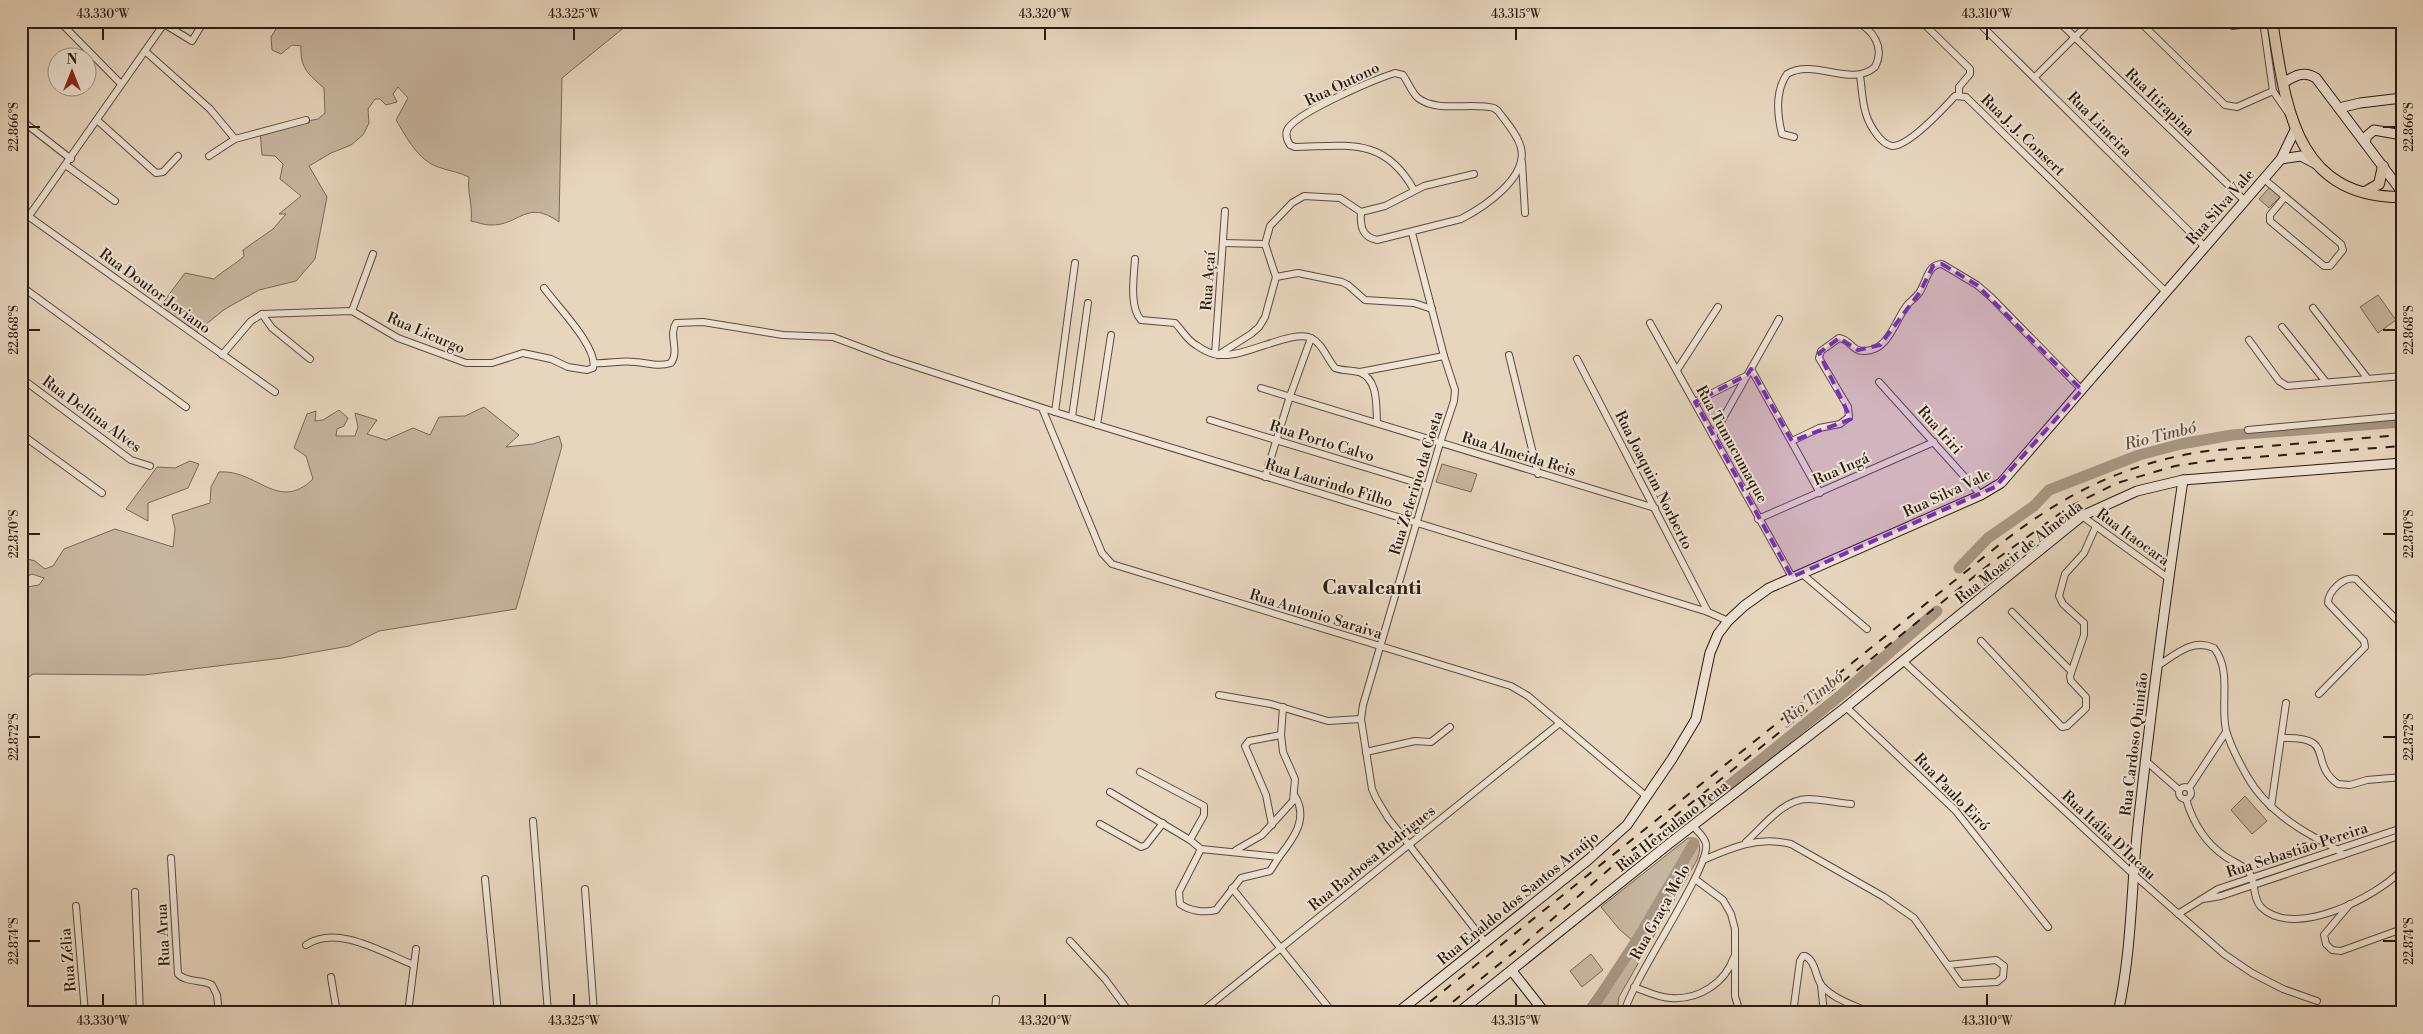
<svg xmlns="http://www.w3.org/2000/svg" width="2423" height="1034" font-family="'Libre Bodoni',serif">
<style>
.green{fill:#c7b6a0;stroke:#786858}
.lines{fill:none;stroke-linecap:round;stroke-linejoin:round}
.river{stroke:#a79682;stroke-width:11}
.street-casing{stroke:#594a3b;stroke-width:8}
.secondary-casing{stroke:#2a1b0f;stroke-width:11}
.primary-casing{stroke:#2a1b0f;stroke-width:12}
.street{stroke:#efe4d5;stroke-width:6}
.secondary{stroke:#efe4d5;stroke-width:9}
.primary{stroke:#e7d6be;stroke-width:10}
.rail{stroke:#2a1b0f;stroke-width:2;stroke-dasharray:9 9;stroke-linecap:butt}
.marked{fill:#7b2cbf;fill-opacity:0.2;stroke:#7b2cbf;stroke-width:4;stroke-dasharray:10 6;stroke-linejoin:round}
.ticks{fill:none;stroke:#2a1b0f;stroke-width:2}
.labels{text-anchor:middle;stroke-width:4;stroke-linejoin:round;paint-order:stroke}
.street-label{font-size:15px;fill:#2a1b0f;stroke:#efe4d5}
.water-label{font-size:16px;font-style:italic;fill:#5c4c3d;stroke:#efe4d5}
.district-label{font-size:20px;font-weight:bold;fill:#2a1b0f;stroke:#efe4d5}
.neatline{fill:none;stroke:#2a1b0f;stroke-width:2}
.ticks-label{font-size:12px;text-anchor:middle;fill:#2a1b0f}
</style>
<rect width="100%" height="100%" fill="#e7d6be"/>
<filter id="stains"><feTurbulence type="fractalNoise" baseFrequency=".004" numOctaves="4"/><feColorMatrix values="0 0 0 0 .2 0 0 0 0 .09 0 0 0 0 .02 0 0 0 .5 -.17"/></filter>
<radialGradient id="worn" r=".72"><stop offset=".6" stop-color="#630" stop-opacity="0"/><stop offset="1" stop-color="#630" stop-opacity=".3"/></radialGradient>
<!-- green -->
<g class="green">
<path d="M 281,21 L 632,21 L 562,78 L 559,222 C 526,198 520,226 490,225 C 484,225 477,222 471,221 C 473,205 467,193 469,177 C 459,172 449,171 438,167 C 418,160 407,138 396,120 L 408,98 L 398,87 L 393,94 L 397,102 L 386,105 L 380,99 L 375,99 L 368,109 L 369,123 L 363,135 L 351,145 L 331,153 L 309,166 L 327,197 L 315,259 L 296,281 L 259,290 L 225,309 L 195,333 L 159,308 L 185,273 L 214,279 C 224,270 236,264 244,256 L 243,250 L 273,229 L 286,214 L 279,214 L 301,196 L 280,179 L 283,164 L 275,156 L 262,155 L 260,130 L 318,119 L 325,113 L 324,88 C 308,74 300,68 301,46 L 292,45 L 281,54 L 272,50 L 271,37 Z"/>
<path d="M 2270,187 L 2280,197 L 2269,208 L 2259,199 Z"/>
<path d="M 2378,295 L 2396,320 L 2378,333 L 2360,307 Z"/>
<path d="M 484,407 L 519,435 L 506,447 L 533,444 L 559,436 L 562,446 L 516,609 L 379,631 L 349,646 L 282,658 L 144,675 L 33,674 L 21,683 L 21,588 L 39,585 L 44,578 L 32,574 L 21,579 L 21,560 L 24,558 L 35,561 L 45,569 L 53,566 L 64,549 L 115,529 L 173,547 L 175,529 L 172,515 L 210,503 L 211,487 L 219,472 C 257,469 278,513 313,479 L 306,456 L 294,448 L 307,414 L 316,411 L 315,421 L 323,420 L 339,410 L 348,418 L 344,426 L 337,429 L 336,436 L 355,436 L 358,427 L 355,413 L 377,420 L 367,434 L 386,440 L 413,428 L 430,435 L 439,417 L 465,416 Z"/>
<path d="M 190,461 L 199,464 L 188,488 L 148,503 L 148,521 L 126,509 L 157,467 L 175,468 Z"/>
<path d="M 1442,464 L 1477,474 L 1471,492 L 1436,482 Z"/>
<path d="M 2245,796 L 2267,821 L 2252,834 L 2231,810 Z"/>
<path d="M 1688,838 L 1694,838 C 1702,844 1700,852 1697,860 L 1619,997 L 1617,1013 L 1582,1013 L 1633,941 L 1619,929 L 1601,907 Z"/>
<path d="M 1591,954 L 1603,970 L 1582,987 L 1570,971 Z"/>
</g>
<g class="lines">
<!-- river -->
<g class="river">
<path d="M 1959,568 L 1988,538 L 2034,506 L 2049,490 L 2139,455 L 2181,444 L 2232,435 L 2402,422"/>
<path d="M 1706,804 L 1841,695 L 1937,611"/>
<path d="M 1589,1013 L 1637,940 L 1694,843"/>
</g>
<!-- street casing -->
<g class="street-casing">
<g id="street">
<path d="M 59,21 L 121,84"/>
<path d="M 1921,21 L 1970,69 L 1970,74 L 1959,87 L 1959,95"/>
<path d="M 1977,21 L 2204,246"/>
<path d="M 2058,21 L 2245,201"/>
<path d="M 2139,21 L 2225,105 L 2237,107 L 2273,91"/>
<path d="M 2220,21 L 2233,26 L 2263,22"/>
<path d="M 2263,21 L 2273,91 L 2289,114"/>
<path d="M 164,24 L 192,41 L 204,21"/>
<path d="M 145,51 L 210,109 L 235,139"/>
<path d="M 1860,76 C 1862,88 1862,102 1866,114 C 1869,124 1880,144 1892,146 C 1908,147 1944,108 1955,96 L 1966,97 L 2166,292"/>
<path d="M 2035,77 L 2091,21"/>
<path d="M 21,120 L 71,159"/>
<path d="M 97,120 L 156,173 L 163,172 L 178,156"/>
<path d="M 1794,137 L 1782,134 C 1777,114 1775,91 1787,74 C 1815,58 1851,88 1875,67 C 1885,48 1874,30 1855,21"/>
<path d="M 209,156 L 235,139 L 306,120"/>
<path d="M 1522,162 L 1525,213"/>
<path d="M 67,166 L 115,201"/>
<path d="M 2264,179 L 2341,244 L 2343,250 L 2330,266 L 2324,266 L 2270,221 L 2270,215 L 2285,197"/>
<path d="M 21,211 L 275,392"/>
<path d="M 1361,212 C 1360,226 1362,237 1377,240 L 1461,219 C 1484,207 1528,178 1521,148 C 1518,135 1506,122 1498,111 L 1494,108 C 1472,102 1437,113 1418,98 C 1412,93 1408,82 1403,75 L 1395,73 C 1373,80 1303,110 1289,127 C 1284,133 1287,140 1290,145 L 1295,147 C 1347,146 1384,136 1414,190"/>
<path d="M 29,216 L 166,21"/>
<path d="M 1412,233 L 1444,356 L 1455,390 L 1454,401 L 1440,443 L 1363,705 L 1361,719 L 1372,789 L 1376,798 L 1388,818 L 1485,942"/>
<path d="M 1265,244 L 1270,226 L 1292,203 L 1304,196 L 1340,198 L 1361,212 L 1385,206 L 1424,186 L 1474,174"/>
<path d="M 1135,259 C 1134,276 1129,307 1141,320 L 1175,323 C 1182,330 1187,340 1196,345 C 1203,350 1213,355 1221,355 C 1246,357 1293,329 1311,338 C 1323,344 1327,359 1335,368 C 1343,371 1351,370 1359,372 C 1379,379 1376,407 1377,423"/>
<path d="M 1276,277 L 1298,273 L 1342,282 L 1348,285 L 1365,300 L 1414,303 L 1432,309"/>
<path d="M 21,286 L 186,407"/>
<path d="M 2313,308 L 2368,379"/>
<path d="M 352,311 L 373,254"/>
<path d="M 262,314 L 272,328 L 310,359"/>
<path d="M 1650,323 L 1792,577"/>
<path d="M 2282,327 L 2326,382"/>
<path d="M 2249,340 L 2279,381 L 2287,386 L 2402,376"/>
<path d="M 1215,354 L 1225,211"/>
<path d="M 222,355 L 251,321 L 262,314 L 352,311 L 398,338 L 466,363 L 492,363 L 523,353 L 551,359 L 568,367 L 587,370 L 593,368 C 599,348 556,305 544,288"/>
<path d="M 1218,355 L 1251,334 L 1259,327 L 1265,317 L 1276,277 L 1265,244 L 1223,243"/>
<path d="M 1509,355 L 1538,474"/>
<path d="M 1577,359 L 1708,612"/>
<path d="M 594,363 C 608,364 622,360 635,362 C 649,363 658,367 671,363 C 680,350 668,336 676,323 L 703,322 L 783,335 L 833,337 L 889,358 L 1055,412 L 1708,612 L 1728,621"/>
<path d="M 1751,369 L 1820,493"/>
<path d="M 1677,370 L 1718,307"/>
<path d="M 1360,372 L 1444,356"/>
<path d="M 21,378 L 131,460 L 150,466"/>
<path d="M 1879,382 L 1981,495"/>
<path d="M 1261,388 L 1655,508"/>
<path d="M 1695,402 L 1746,376"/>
<path d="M 1042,408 L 1102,553 L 1112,564 L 1511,686 L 1528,696 L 1646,796"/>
<path d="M 1055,412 L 1075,263"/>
<path d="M 1072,417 L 1088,303"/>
<path d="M 1210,420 L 1427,486"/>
<path d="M 1097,425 L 1111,335"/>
<path d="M 2248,430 L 2402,416"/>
<path d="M 21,434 L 102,493"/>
<path d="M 1713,436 L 1779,319"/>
<path d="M 1792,441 L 1819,428 L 1840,424 L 1849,417 L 1848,407 L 1819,358 L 1821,351 L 1839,338 C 1850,339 1852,352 1865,351 C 1890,350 1895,319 1908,304 C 1912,300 1916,297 1919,293 C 1927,282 1927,264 1942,264 L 1977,285 L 1991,297 L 2082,390"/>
<path d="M 1265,477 L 1290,396 L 1311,338"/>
<path d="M 2082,516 L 2168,578"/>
<path d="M 1758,519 L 1934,442"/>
<path d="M 1801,573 L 1867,629"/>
<path d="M 2012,612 L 2071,671"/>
<path d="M 1981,641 L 2062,727 L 2067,726 L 2086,708 L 2086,697 L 2071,681 L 2070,676 L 2084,635 L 2084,623 L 2063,604 L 2059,596 L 2065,574 L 2084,553 L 2096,526"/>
<path d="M 1903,661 L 2133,874 L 2224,954 L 2252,973 L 2283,989 L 2317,1001"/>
<path d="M 2159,665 C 2176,654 2193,638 2214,648 C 2232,671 2220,703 2226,730 C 2230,745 2239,762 2247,776 C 2262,803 2287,822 2314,837 C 2324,843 2335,846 2343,855"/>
<path d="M 2319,694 L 2365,647 L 2364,641 L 2328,603 C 2328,591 2344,576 2356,579 L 2402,625"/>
<path d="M 1219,695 L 1271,704 L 1328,721 L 1361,719"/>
<path d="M 1846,707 L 1955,810 L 2048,927"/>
<path d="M 2282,738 C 2338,736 2307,762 2338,784 L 2350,785 L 2367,780 L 2402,777"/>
<path d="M 1366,752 L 1415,741 L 1431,742 L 1450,727"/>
<path d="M 2146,761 L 2179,790"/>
<path d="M 1140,772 L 1204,806 L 1204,815 L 1190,840"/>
<circle cx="2185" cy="793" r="6"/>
<path d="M 2189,788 L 2226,732"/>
<path d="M 1110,792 L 1190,840 L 1201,849 L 1279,857 L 1270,871 L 1241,878 L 1216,910 C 1204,913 1190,911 1180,904 L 1179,892 L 1201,849"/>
<path d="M 2186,799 C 2193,823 2205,843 2226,857 C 2232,861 2240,864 2246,869 C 2257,878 2251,896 2261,907 C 2294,940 2376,897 2402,870"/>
<path d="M 2271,807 L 2286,703"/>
<path d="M 533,821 L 548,1013"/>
<path d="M 1100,824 L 1141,847 L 1146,845 L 1163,823"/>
<path d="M 1272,825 L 1266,795 L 1245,746 L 1249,741 L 1281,735 L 1283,707"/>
<path d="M 1746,842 C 1763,827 1783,799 1808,799 C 1822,799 1837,803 1851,804"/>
<path d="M 1236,850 L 1262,835 L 1293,801 L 1295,779 L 1283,752 L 1281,735"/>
<path d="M 1279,857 C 1293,839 1309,819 1295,796"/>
<path d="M 171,858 L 178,974 C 186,983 202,979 212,985 L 217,995 L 219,1013"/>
<path d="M 1703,860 C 1733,847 1758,836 1791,844 L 1884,897 L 1914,918 L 1961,984 L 1997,982 L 2003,977 L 2004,966 L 1996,960 L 1948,965"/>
<path d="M 485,879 L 498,1013"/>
<path d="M 1695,879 L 1723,900 L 1731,914 L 1735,929 L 1735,996 L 1740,1013"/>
<path d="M 1232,888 L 1333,1013"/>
<path d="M 585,889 L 594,1013"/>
<path d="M 135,892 L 140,1013"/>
<path d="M 21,897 L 23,912 L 21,918"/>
<path d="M 2203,899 L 2221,896 L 2402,835"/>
<path d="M 2350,904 L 2324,935 L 2326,944 L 2332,950 L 2341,951 L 2402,929"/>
<path d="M 76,906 L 85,1013"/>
<path d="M 2178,914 L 2218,889 L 2402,828"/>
<path d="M 1070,941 L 1105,979 L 1130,1013"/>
<path d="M 306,945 C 338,924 383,953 414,965"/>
<path d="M 331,977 L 337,1013"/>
<path d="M 1821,985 L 1824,1013"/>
<path d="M 1634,987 C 1645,991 1659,998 1671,998 C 1699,1000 1725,983 1734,957"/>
<path d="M 1063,1009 L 1063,1013"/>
<path d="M 408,1013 L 416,949"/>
<path d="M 995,1013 L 996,999"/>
<path d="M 1200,1013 L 1560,723"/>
<path d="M 1624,1013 C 1633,977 1711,867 1706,844 C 1705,837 1697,831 1693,826"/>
<path d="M 1793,1013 L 1800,961 L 1803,956 L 1805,956 C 1816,961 1815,977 1822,986 C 1835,1000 1854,1005 1871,1013"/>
</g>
</g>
<!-- secondary casing -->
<g class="secondary-casing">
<g id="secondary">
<path d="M 2283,83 C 2294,76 2304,70 2316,78 L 2402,192"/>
<path d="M 2339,108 L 2360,103 L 2402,98"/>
<path d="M 2365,142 L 2367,136 L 2374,130 L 2402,135"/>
<path d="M 2281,159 L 2301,156 L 2316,164"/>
<path d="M 1512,971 L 1545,1013"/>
<path d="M 1397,1013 L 1588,860 L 1627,825 L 1672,759 L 1696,719 L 1710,653 L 1718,634 L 1728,621 L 1744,606 L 1769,588 L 1981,495 L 2001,483 L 2281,159 L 2295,130"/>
<path d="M 1458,1013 L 1670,843 L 1846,707 L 2082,516 L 2137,491 L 2183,480 L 2402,463"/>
<path d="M 2118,1013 C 2132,951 2131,887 2138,825 C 2151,710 2166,594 2183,480"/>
</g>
</g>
<!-- primary casing -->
<g class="primary-casing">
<g id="primary">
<path d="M 2272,21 C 2286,104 2293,198 2402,197"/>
<path d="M 2365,192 L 2379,184 L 2383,166"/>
</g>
</g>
<!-- street -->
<use href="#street" class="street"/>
<!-- secondary -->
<use href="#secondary" class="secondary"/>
<!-- primary -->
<use href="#primary" class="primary"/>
<!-- rail -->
<g class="rail">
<path d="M 2401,21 L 2402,23"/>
<path d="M 1416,1013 L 1999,545 C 2064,494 2125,463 2207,451 L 2402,435"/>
<path d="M 1439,1013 L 1524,944 L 1615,864 L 1991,563 L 2069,507 L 2117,483 L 2175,466 L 2217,460 L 2402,446"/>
</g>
</g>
<!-- marked area -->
<path class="marked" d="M 1942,264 L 1977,285 L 2082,390 L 1995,487 L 1792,577 L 1695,402 L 1747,375 L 1751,369 L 1792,441 L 1851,419 L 1819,353 L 1839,338 L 1858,350 L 1880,345 L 1920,292 L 1933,266 Z"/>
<!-- ticks -->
<path class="ticks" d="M 103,28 L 103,40M 574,28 L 574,40M 1045,28 L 1045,40M 1516,28 L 1516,40M 1987,28 L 1987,40M 28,127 L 40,127M 2383,127 L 2396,127M 28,330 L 40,330M 2383,330 L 2396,330M 28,534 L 40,534M 2383,534 L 2396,534M 28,737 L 40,737M 2383,737 L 2396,737M 28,941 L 40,941M 2383,941 L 2396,941M 103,994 L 103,1006M 574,994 L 574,1006M 1045,994 L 1045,1006M 1516,994 L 1516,1006M 1987,994 L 1987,1006"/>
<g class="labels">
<!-- street labels -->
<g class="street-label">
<text transform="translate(1342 84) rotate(-26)" y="5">Rua Outono</text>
<text transform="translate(2160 102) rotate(44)" y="5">Rua Itirapina</text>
<text transform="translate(2100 124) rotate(45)" y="5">Rua Limeira</text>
<text transform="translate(2023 135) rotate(44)" y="5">Rua J. J. Consert</text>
<text transform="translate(2220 207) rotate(-49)" y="5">Rua Silva Vale</text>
<text transform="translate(1208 281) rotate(-86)" y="5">Rua Açaí</text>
<text transform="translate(155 291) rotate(36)" y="5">Rua Doutor Joviano</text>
<text transform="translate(426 333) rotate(23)" y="5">Rua Licurgo</text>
<text transform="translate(92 414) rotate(36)" y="5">Rua Delfina Alves</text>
<text transform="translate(1940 430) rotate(48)" y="5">Rua Iriri</text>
<text transform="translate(1322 441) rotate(17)" y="5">Rua Porto Calvo</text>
<text transform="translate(1732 444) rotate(61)" y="5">Rua Tumucumaque</text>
<text transform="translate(1519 454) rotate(17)" y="5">Rua Almeida Reis</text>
<text transform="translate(1841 469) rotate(-24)" y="5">Rua Ingá</text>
<text transform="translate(1654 480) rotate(63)" y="5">Rua Joaquim Norberto</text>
<text transform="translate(1329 483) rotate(17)" y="5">Rua Laurindo Filho</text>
<text transform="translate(1416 483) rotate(-73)" y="5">Rua Zeferino da Costa</text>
<text transform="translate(1947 493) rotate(-25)" y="5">Rua Silva Vale</text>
<text transform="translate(2133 537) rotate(36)" y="5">Rua Itaocara</text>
<text transform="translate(2019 552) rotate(-38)" y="5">Rua Moacir de Almeida</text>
<text transform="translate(1316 614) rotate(17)" y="5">Rua Antonio Saraiva</text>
<text transform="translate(2134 744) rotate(-83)" y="5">Rua Cardoso Quintão</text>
<text transform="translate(1952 792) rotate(46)" y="5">Rua Paulo Eiró</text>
<text transform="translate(1672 826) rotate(-38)" y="5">Rua Herculano Pena</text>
<text transform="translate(2109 835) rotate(43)" y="5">Rua Itália D'Incau</text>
<text transform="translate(2297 850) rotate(-18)" y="5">Rua Sebastião Pereira</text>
<text transform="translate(1372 858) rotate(-39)" y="5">Rua Barbosa Rodrigues</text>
<text transform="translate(1518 898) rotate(-39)" y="5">Rua Enaldo dos Santos Araújo</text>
<text transform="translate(1660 912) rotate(-61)" y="5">Rua Graça Melo</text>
<text transform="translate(163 935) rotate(-93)" y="5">Rua Arua</text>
<text transform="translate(68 960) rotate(-95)" y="5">Rua Zélia</text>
</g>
<!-- water labels -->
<g class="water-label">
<text transform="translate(2160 435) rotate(-14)" y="6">Rio Timbó</text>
<text transform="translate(1812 697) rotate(-39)" y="6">Rio Timbó</text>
</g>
<!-- district labels -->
<g class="district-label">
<text x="1372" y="594">Cavalcanti</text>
</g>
</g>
<!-- margin -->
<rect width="2423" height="1034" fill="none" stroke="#e7d6be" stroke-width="55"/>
<!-- north arrow -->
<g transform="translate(72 72)"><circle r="24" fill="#efe4d5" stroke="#a09486"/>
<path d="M0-4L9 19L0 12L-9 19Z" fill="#8f2418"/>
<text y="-8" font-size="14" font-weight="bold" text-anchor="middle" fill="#2a1b0f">N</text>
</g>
<rect x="28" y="28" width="2368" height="978" class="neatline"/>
<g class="ticks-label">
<text x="103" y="18">43.330°W</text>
<text x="574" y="18">43.325°W</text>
<text x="1045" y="18">43.320°W</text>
<text x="1516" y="18">43.315°W</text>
<text x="1987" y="18">43.310°W</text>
<text transform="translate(14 127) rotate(-90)" y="4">22.866°S</text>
<text transform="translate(2409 127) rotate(-90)" y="4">22.866°S</text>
<text transform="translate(14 330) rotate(-90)" y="4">22.868°S</text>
<text transform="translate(2409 330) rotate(-90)" y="4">22.868°S</text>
<text transform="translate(14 534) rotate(-90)" y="4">22.870°S</text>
<text transform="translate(2409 534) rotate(-90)" y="4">22.870°S</text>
<text transform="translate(14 737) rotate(-90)" y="4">22.872°S</text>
<text transform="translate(2409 737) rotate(-90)" y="4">22.872°S</text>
<text transform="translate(14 941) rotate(-90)" y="4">22.874°S</text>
<text transform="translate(2409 941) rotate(-90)" y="4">22.874°S</text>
<text x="103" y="1025">43.330°W</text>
<text x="574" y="1025">43.325°W</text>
<text x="1045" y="1025">43.320°W</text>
<text x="1516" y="1025">43.315°W</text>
<text x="1987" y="1025">43.310°W</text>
</g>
<rect width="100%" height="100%" filter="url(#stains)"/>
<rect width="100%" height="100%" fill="url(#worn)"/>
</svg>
